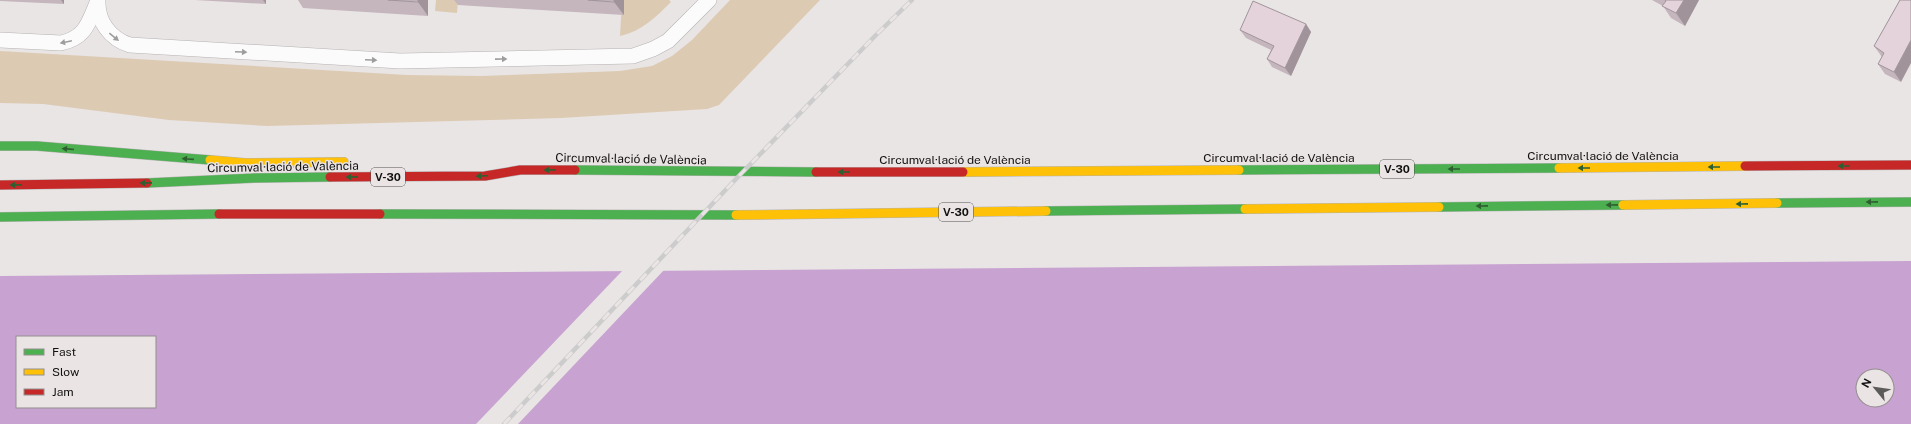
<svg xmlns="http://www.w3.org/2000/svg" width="1911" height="424" font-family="'Public Sans',sans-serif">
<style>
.green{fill:#ddcab3}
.water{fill:#c8a2d0;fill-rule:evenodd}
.pier{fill:#e9e5e5}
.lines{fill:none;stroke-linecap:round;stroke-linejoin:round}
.street-casing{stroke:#b5b2b2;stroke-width:16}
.fast-casing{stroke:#b5b2b2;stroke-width:10}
.slow-casing{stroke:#b5b2b2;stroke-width:10}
.jam-casing{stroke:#b5b2b2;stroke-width:10}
.street{stroke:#fcfbfb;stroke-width:15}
.fast{stroke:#4caf50;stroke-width:9}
.slow{stroke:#ffc107;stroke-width:9}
.jam{stroke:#c62828;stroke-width:9}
.rail-casing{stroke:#cdcccc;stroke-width:4.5}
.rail{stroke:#eae4e4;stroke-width:3;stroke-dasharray:9;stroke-linecap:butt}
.wall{fill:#c5b5bd}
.shaded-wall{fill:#a0949a}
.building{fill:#e5d3dc;stroke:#a0949a}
.oneway{fill:#9e9d9d}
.oneway2{fill:#2e5f30}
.labels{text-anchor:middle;stroke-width:3;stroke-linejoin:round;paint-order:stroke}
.shield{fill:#eae4e4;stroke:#524f4f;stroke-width:1}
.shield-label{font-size:11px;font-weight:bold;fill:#110f0f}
.street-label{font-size:12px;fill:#110f0f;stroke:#eae4e4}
</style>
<rect width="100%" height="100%" fill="#e9e5e5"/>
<!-- green -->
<g class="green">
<path d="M 436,0 L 458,0 L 457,13 L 435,11 Z"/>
<path d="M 622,0 L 669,0 L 671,2 C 656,17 642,31 620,36 Z"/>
<path d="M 730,0 L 820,0 L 719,105 L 707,109 L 561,118 L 267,126 L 169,120 L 43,104 L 0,103 L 0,51 L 407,75 L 481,76 L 620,71 L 652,66 L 672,56 L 692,40 Z"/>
</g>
<!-- water -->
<path class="water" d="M 1911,261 L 1911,424 L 0,424 L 0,276 ZM 17,337 L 155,337 L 155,407 L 17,407 ZM 1863,376 L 1887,376 L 1887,400 L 1863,400 Z"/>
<!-- pier -->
<path class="pier" d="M 624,269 L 665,269 L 518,424 L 476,424 Z"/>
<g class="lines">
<!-- street casing -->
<g class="street-casing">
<g id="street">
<path d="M 98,0 C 97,21 110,39 130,45 L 400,61 L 633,56 L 653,49 L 668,41 L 709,0"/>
<path d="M 0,40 L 61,43 C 85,38 88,24 97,3"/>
</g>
</g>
<!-- fast casing -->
<g class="fast-casing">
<g id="fast">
<path d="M 0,146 L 37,146 L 210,160"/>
<path d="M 575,170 L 816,172"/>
<path d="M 1239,170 L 1559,168"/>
<path d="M 147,183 L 255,178 L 330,177"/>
<path d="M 1777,203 L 1911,202"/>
<path d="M 1439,207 L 1623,205"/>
<path d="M 1046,211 L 1245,209"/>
<path d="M 380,214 L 736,215"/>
<path d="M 0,217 L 219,214"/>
</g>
</g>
<!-- slow casing -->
<g class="slow-casing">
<g id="slow">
<path d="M 210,160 L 245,163 L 344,162"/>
<path d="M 1559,168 L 1745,166"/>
<path d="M 963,172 L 1239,170"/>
<path d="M 1623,205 L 1777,203"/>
<path d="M 1245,209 L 1439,207"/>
<path d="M 736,215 L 1046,211"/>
</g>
</g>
<!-- jam casing -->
<g class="jam-casing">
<g id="jam">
<path d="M 1745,166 L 1911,165"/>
<path d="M 816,172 L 963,172"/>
<path d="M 330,177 L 485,176 L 520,170 L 575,170"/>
<path d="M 0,185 L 147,183"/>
<path d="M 219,214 L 380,214"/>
</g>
</g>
<!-- street -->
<use href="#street" class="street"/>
<!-- fast -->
<use href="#fast" class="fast"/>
<!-- slow -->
<use href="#slow" class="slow"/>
<!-- jam -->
<use href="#jam" class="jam"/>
<!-- rail casing -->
<g class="rail-casing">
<path id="rail" d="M 504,424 L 735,180 L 876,35 L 912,0"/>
</g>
<!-- rail -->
<use href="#rail" class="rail"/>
</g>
<!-- wall -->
<g class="wall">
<path d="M 0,0 L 64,0 L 64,4 L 0,1 Z"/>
<path d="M 195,0 L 266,0 L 266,4 Z"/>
<path d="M 298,0 L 428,0 L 428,16 L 303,8 Z"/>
<path d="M 454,0 L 624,0 L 624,15 L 458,5 Z"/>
<path d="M 1652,0 L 1699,0 L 1685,26 L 1671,18 L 1663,6 Z"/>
<path d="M 1900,0 L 1901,82 L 1885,74 L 1878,64 L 1882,57 L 1874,46 Z"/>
<path d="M 1306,24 L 1311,32 L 1291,76 L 1272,67 L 1267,59 L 1271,50 L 1246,38 L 1240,30 Z"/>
</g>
<!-- shaded-wall -->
<g class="shaded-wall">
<path d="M 61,0 L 64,0 L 64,4 Z"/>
<path d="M 263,0 L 266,0 L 266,4 Z"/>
<path d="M 418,0 L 428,0 L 428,16 L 418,2 Z"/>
<path d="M 614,0 L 624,0 L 624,15 L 614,2 Z"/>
<path d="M 1684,0 L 1699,0 L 1685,26 L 1676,13 Z"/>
<path d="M 1306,24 L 1311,32 L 1291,76 L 1285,68 Z"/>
<path d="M 1911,40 L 1911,63 L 1901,82 L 1894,72 Z"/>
</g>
<!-- building -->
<g class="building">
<path d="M 388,0 L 418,0 L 418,2 Z"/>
<path d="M 588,0 L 614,0 L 614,2 Z"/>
<path d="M 1665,0 L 1684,0 L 1676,13 L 1662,6 L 1666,1 Z"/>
<path d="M 1900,0 L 1911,0 L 1911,40 L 1894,72 L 1878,64 L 1884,53 L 1874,46 Z"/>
<path d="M 1253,1 L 1306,24 L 1285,68 L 1267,59 L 1274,46 L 1240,30 Z"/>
</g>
<!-- one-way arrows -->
<defs><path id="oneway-solid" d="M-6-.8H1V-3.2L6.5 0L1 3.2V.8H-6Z"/></defs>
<g class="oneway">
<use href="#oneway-solid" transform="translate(114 37) rotate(39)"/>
<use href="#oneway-solid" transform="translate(66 42) rotate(168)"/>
<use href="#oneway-solid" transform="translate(241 52) rotate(3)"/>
<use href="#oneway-solid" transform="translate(501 59) rotate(-1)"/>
<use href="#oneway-solid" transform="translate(371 60) rotate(3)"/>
</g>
<g class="oneway2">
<use href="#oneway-solid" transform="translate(68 149) rotate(-175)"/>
<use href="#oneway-solid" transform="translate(188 159) rotate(-176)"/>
<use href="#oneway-solid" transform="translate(1844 166) rotate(180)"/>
<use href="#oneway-solid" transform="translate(1714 167) rotate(180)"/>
<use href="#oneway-solid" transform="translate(1584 168) rotate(180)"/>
<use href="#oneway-solid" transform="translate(1454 169) rotate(180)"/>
<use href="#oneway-solid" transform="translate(550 170) rotate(179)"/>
<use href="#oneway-solid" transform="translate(844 172) rotate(-180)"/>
<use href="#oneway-solid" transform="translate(482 176) rotate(177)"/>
<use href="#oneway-solid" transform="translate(352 177) rotate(179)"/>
<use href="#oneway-solid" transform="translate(146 183) rotate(179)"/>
<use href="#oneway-solid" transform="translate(16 185) rotate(179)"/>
<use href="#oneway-solid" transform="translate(1872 202) rotate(179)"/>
<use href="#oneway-solid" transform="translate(1742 204) rotate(179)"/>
<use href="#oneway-solid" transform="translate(1612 205) rotate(179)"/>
<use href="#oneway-solid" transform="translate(1482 206) rotate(179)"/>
</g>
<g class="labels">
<!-- shield labels -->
<g class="shield">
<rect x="1380" y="160" width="34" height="18" rx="3"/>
<rect x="371" y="168" width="34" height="18" rx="3"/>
<rect x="939" y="203" width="34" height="18" rx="3"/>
</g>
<g class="shield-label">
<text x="1397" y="173">V-30</text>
<text x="388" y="181">V-30</text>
<text x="956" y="216">V-30</text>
</g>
<!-- street labels -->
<g class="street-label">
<text x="1603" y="160">Circumval·lació de València</text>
<text x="1279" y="162">Circumval·lació de València</text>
<text transform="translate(631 159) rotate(1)" y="4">Circumval·lació de València</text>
<text x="955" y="164">Circumval·lació de València</text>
<text transform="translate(283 167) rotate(-1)" y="4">Circumval·lació de València</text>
</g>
</g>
<!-- legend -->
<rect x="16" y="336" width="140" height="72" fill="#eae4e4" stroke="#938f8f"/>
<rect x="24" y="349" width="20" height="6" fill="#4caf50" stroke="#938f8f"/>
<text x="52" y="356" font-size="12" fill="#110f0f">Fast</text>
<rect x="24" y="369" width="20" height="6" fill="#ffc107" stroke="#938f8f"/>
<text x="52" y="376" font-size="12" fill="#110f0f">Slow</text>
<rect x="24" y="389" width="20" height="6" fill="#c62828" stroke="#938f8f"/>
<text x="52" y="396" font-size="12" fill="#110f0f">Jam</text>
<!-- north arrow -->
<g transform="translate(1875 388) rotate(299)"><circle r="19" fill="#eae4e4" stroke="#938f8f"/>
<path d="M0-3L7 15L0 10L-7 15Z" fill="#5d5a5a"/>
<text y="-6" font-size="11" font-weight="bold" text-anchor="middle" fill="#110f0f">N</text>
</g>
</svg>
